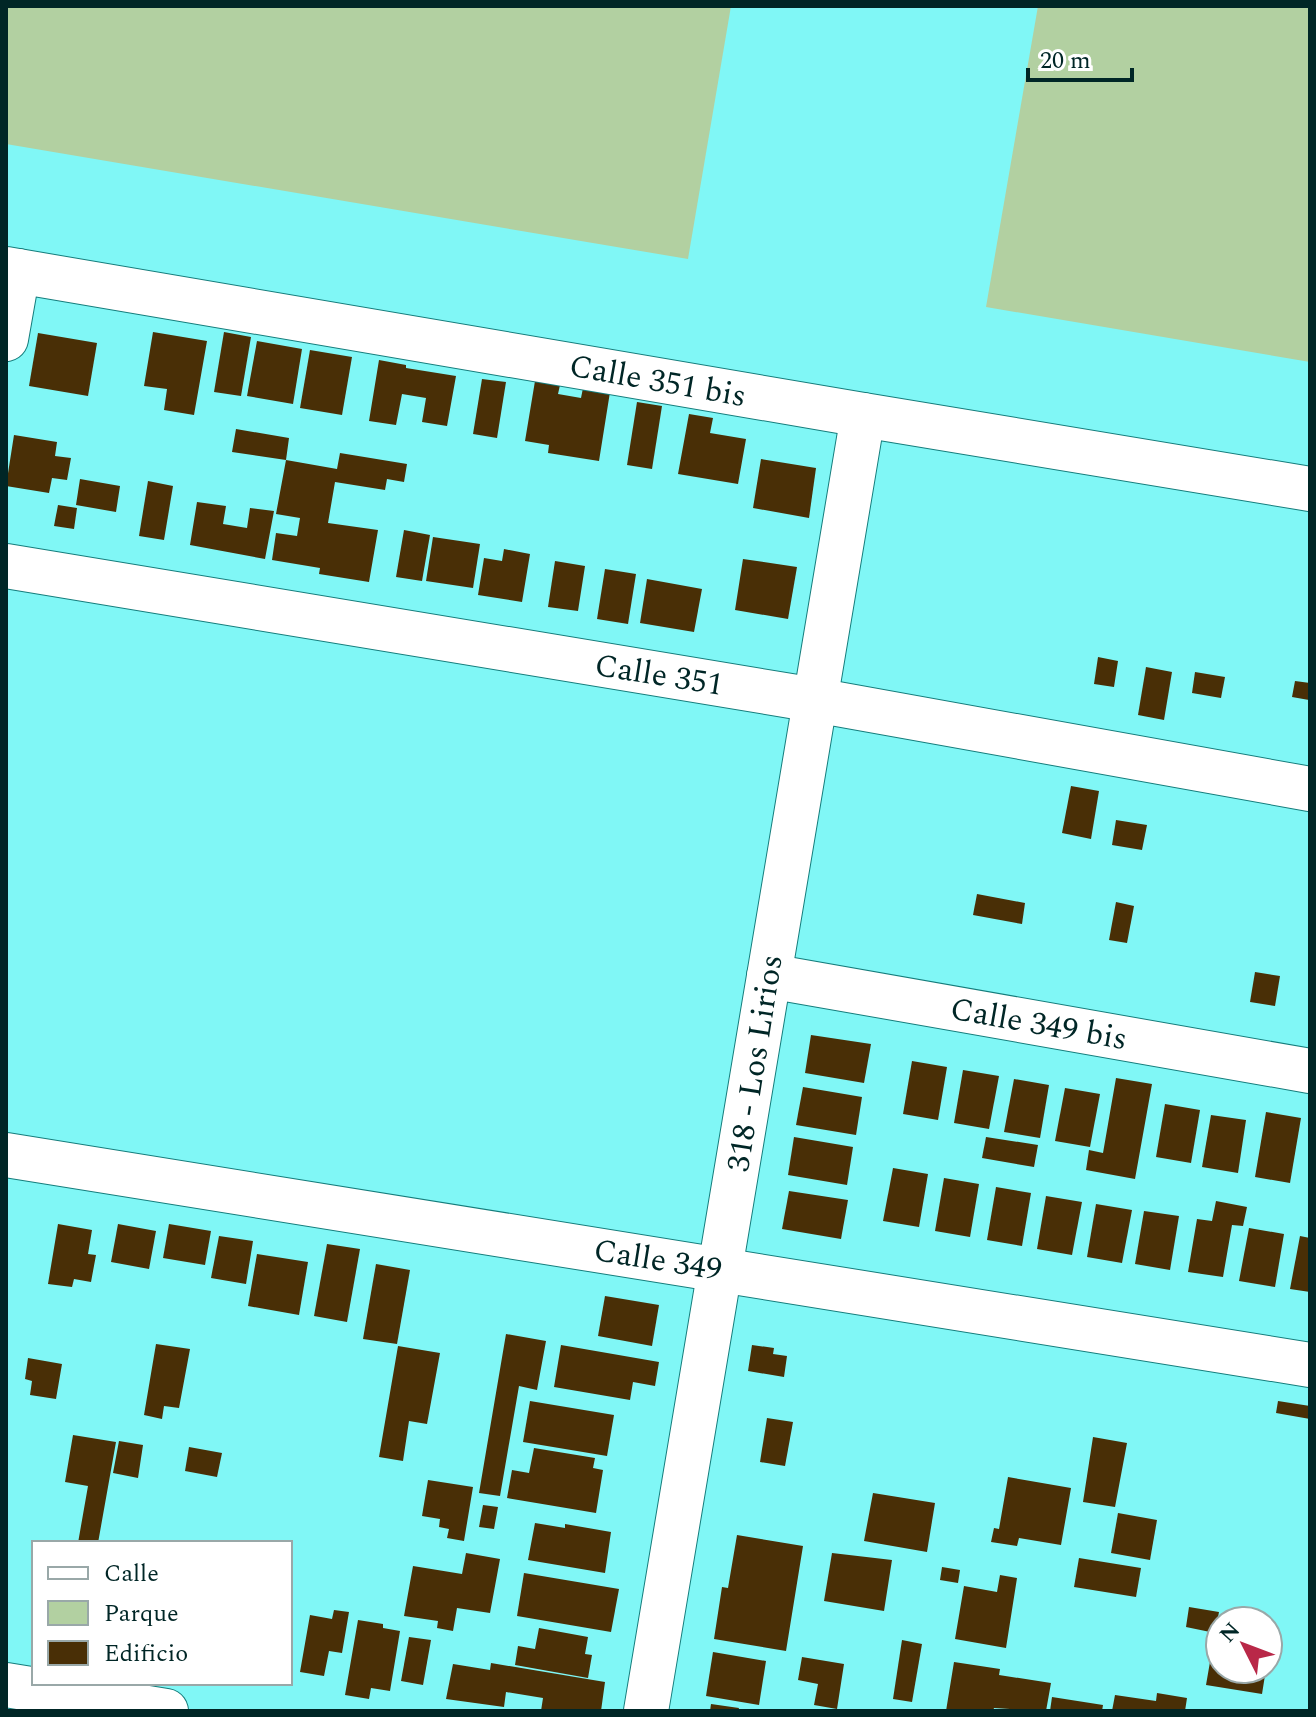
<svg xmlns="http://www.w3.org/2000/svg" width="1316" height="1717" font-family="Spectral,serif">
<style>
.green{fill:#b2d0a1}
.building{fill:#492f06}
.lines{fill:none;stroke-linecap:round;stroke-linejoin:round}
.minor-casing{stroke:#157d7c;stroke-width:46}
.minor{stroke:#fff;stroke-width:44}
.labels{text-anchor:middle;stroke-width:8;stroke-linejoin:round;paint-order:stroke}
.street-label{font-size:32px;fill:#002626;stroke:#fff}
</style>
<rect width="100%" height="100%" fill="#80f7f6"/>
<!-- green -->
<g class="green">
<path d="M 6,6 L 731,6 L 688,259 L 6,144 Z"/>
<path d="M 1038,6 L 1310,6 L 1310,362 L 986,307 Z"/>
</g>
<!-- building -->
<g class="building">
<path d="M 153,332 L 207,341 L 194,415 L 164,410 L 167,389 L 144,386 Z"/>
<path d="M 224,332 L 251,337 L 241,396 L 214,392 Z"/>
<path d="M 38,333 L 97,343 L 88,396 L 29,386 Z"/>
<path d="M 257,341 L 302,349 L 293,404 L 247,396 Z"/>
<path d="M 310,350 L 352,357 L 342,415 L 300,408 Z"/>
<path d="M 379,360 L 406,365 L 406,368 L 456,376 L 447,426 L 422,422 L 426,398 L 402,394 L 396,425 L 369,421 Z"/>
<path d="M 482,379 L 506,382 L 497,438 L 473,434 Z"/>
<path d="M 535,381 L 560,385 L 558,394 L 581,398 L 583,388 L 610,392 L 599,461 L 548,453 L 549,445 L 525,441 Z"/>
<path d="M 637,402 L 662,406 L 652,469 L 627,465 Z"/>
<path d="M 689,414 L 713,418 L 710,433 L 746,439 L 738,484 L 678,474 Z"/>
<path d="M 236,429 L 289,438 L 286,460 L 337,469 L 340,453 L 407,464 L 404,482 L 387,479 L 385,490 L 335,482 L 328,523 L 378,530 L 369,582 L 319,574 L 320,568 L 272,560 L 276,533 L 297,536 L 300,518 L 276,514 L 286,460 L 232,452 Z"/>
<path d="M 14,435 L 57,442 L 55,456 L 71,458 L 67,480 L 52,478 L 49,493 L 6,486 Z"/>
<path d="M 761,459 L 816,468 L 809,518 L 753,508 Z"/>
<path d="M 80,479 L 120,486 L 116,512 L 76,505 Z"/>
<path d="M 148,481 L 173,486 L 164,540 L 139,536 Z"/>
<path d="M 197,502 L 226,506 L 223,524 L 247,528 L 250,508 L 274,511 L 265,559 L 190,545 Z"/>
<path d="M 58,505 L 77,508 L 74,529 L 54,526 Z"/>
<path d="M 404,530 L 430,535 L 422,581 L 396,577 Z"/>
<path d="M 433,537 L 480,544 L 473,588 L 426,581 Z"/>
<path d="M 504,549 L 530,554 L 522,602 L 478,595 L 484,558 L 502,561 Z"/>
<path d="M 743,559 L 797,567 L 788,619 L 735,610 Z"/>
<path d="M 555,561 L 585,566 L 578,611 L 548,607 Z"/>
<path d="M 605,569 L 636,574 L 628,624 L 597,619 Z"/>
<path d="M 647,579 L 702,589 L 694,632 L 640,623 Z"/>
<path d="M 1098,657 L 1118,661 L 1114,687 L 1094,684 Z"/>
<path d="M 1146,667 L 1172,672 L 1164,720 L 1138,715 Z"/>
<path d="M 1195,672 L 1225,677 L 1221,698 L 1192,693 Z"/>
<path d="M 1295,681 L 1310,683 L 1309,700 L 1292,697 Z"/>
<path d="M 1071,786 L 1099,791 L 1091,839 L 1062,833 Z"/>
<path d="M 1116,820 L 1147,825 L 1142,850 L 1112,845 Z"/>
<path d="M 977,894 L 1025,903 L 1022,924 L 973,915 Z"/>
<path d="M 1116,902 L 1134,906 L 1127,943 L 1109,940 Z"/>
<path d="M 1255,972 L 1280,976 L 1275,1006 L 1250,1002 Z"/>
<path d="M 811,1035 L 871,1044 L 864,1083 L 805,1073 Z"/>
<path d="M 912,1061 L 947,1067 L 938,1120 L 903,1114 Z"/>
<path d="M 963,1070 L 999,1076 L 989,1129 L 954,1123 Z"/>
<path d="M 1116,1078 L 1152,1084 L 1135,1179 L 1086,1170 L 1089,1150 L 1103,1153 Z"/>
<path d="M 1014,1079 L 1049,1085 L 1040,1138 L 1004,1132 Z"/>
<path d="M 803,1087 L 862,1097 L 856,1135 L 796,1125 Z"/>
<path d="M 1065,1088 L 1100,1094 L 1090,1147 L 1055,1141 Z"/>
<path d="M 1165,1104 L 1200,1110 L 1191,1163 L 1156,1157 Z"/>
<path d="M 1266,1112 L 1301,1118 L 1290,1183 L 1255,1177 Z"/>
<path d="M 1211,1115 L 1246,1120 L 1238,1173 L 1202,1167 Z"/>
<path d="M 794,1137 L 853,1147 L 847,1185 L 788,1175 Z"/>
<path d="M 986,1137 L 1038,1145 L 1034,1167 L 982,1158 Z"/>
<path d="M 893,1168 L 928,1174 L 919,1227 L 883,1221 Z"/>
<path d="M 944,1178 L 979,1184 L 970,1237 L 935,1231 Z"/>
<path d="M 996,1187 L 1031,1193 L 1022,1246 L 987,1240 Z"/>
<path d="M 789,1191 L 848,1200 L 841,1239 L 782,1229 Z"/>
<path d="M 1046,1196 L 1082,1202 L 1072,1255 L 1037,1249 Z"/>
<path d="M 1216,1201 L 1247,1207 L 1243,1226 L 1232,1225 L 1223,1277 L 1188,1272 L 1197,1219 L 1212,1221 Z"/>
<path d="M 1096,1204 L 1132,1210 L 1122,1263 L 1087,1257 Z"/>
<path d="M 1144,1211 L 1179,1216 L 1170,1270 L 1135,1264 Z"/>
<path d="M 58,1224 L 92,1230 L 88,1254 L 96,1255 L 91,1282 L 74,1279 L 72,1287 L 48,1284 Z"/>
<path d="M 118,1224 L 156,1231 L 149,1269 L 111,1262 Z"/>
<path d="M 169,1224 L 211,1231 L 205,1265 L 163,1258 Z"/>
<path d="M 1249,1228 L 1284,1234 L 1275,1287 L 1239,1281 Z"/>
<path d="M 219,1236 L 253,1241 L 246,1284 L 211,1278 Z"/>
<path d="M 1300,1236 L 1310,1238 L 1310,1292 L 1290,1289 Z"/>
<path d="M 327,1244 L 360,1249 L 347,1322 L 314,1316 Z"/>
<path d="M 257,1254 L 308,1262 L 299,1315 L 248,1306 Z"/>
<path d="M 376,1264 L 410,1270 L 397,1344 L 363,1339 Z"/>
<path d="M 605,1296 L 659,1305 L 652,1346 L 598,1336 Z"/>
<path d="M 506,1334 L 546,1341 L 537,1390 L 519,1386 L 500,1496 L 479,1493 Z"/>
<path d="M 156,1344 L 190,1349 L 179,1408 L 164,1406 L 162,1419 L 144,1415 Z"/>
<path d="M 561,1345 L 659,1362 L 655,1386 L 633,1382 L 630,1400 L 554,1387 Z"/>
<path d="M 752,1345 L 774,1348 L 773,1354 L 787,1356 L 784,1377 L 748,1371 Z"/>
<path d="M 398,1346 L 440,1353 L 427,1424 L 409,1421 L 403,1461 L 379,1457 Z"/>
<path d="M 28,1358 L 62,1364 L 56,1399 L 30,1395 L 32,1381 L 25,1379 Z"/>
<path d="M 530,1401 L 614,1415 L 607,1456 L 523,1442 Z"/>
<path d="M 1278,1401 L 1310,1406 L 1310,1419 L 1276,1413 Z"/>
<path d="M 767,1418 L 793,1422 L 785,1466 L 760,1462 Z"/>
<path d="M 73,1435 L 116,1442 L 98,1543 L 78,1543 L 88,1486 L 65,1482 Z"/>
<path d="M 1093,1437 L 1127,1443 L 1115,1507 L 1083,1502 Z"/>
<path d="M 119,1441 L 143,1445 L 138,1478 L 113,1473 Z"/>
<path d="M 189,1447 L 222,1453 L 217,1477 L 185,1471 Z"/>
<path d="M 534,1448 L 595,1458 L 593,1468 L 603,1470 L 596,1513 L 507,1498 L 512,1470 L 529,1473 Z"/>
<path d="M 1008,1477 L 1071,1488 L 1061,1545 L 1019,1538 L 1017,1546 L 991,1542 L 994,1528 L 999,1529 Z"/>
<path d="M 428,1480 L 473,1487 L 464,1541 L 447,1538 L 449,1529 L 439,1527 L 440,1519 L 422,1516 Z"/>
<path d="M 873,1493 L 935,1503 L 927,1552 L 864,1541 Z"/>
<path d="M 483,1505 L 498,1507 L 494,1529 L 479,1527 Z"/>
<path d="M 1118,1513 L 1157,1520 L 1150,1560 L 1111,1553 Z"/>
<path d="M 535,1523 L 565,1528 L 565,1524 L 611,1532 L 605,1573 L 528,1560 Z"/>
<path d="M 737,1535 L 803,1546 L 786,1651 L 714,1639 L 722,1587 L 728,1588 Z"/>
<path d="M 466,1553 L 500,1559 L 490,1613 L 457,1608 L 453,1631 L 437,1628 L 438,1621 L 404,1616 L 413,1566 L 462,1574 Z"/>
<path d="M 832,1553 L 892,1560 L 884,1611 L 824,1601 Z"/>
<path d="M 1079,1558 L 1141,1568 L 1136,1597 L 1074,1587 Z"/>
<path d="M 942,1567 L 960,1570 L 958,1583 L 940,1580 Z"/>
<path d="M 524,1573 L 619,1589 L 611,1632 L 517,1616 Z"/>
<path d="M 1000,1575 L 1017,1578 L 1006,1648 L 955,1639 L 964,1586 L 997,1592 Z"/>
<path d="M 1189,1607 L 1219,1612 L 1215,1633 L 1220,1633 L 1220,1669 L 1266,1669 L 1262,1694 L 1206,1685 L 1215,1633 L 1186,1627 Z"/>
<path d="M 334,1610 L 349,1612 L 342,1653 L 329,1651 L 324,1676 L 300,1672 L 310,1615 L 332,1619 Z"/>
<path d="M 358,1620 L 383,1624 L 383,1628 L 400,1631 L 390,1691 L 371,1688 L 369,1699 L 345,1695 Z"/>
<path d="M 539,1628 L 588,1637 L 585,1654 L 592,1655 L 588,1678 L 515,1665 L 518,1646 L 535,1649 Z"/>
<path d="M 409,1637 L 431,1640 L 423,1685 L 401,1681 Z"/>
<path d="M 902,1640 L 922,1644 L 912,1702 L 893,1699 Z"/>
<path d="M 713,1652 L 766,1661 L 759,1705 L 706,1696 Z"/>
<path d="M 802,1657 L 844,1664 L 837,1709 L 814,1705 L 818,1684 L 798,1680 Z"/>
<path d="M 954,1662 L 1000,1669 L 999,1675 L 1051,1683 L 1046,1711 L 994,1708 L 993,1711 L 946,1711 Z"/>
<path d="M 491,1663 L 605,1682 L 601,1711 L 541,1711 L 543,1698 L 506,1692 L 504,1707 L 446,1699 L 453,1664 L 490,1670 Z"/>
<path d="M 1157,1693 L 1187,1698 L 1185,1711 L 1112,1711 L 1115,1695 L 1156,1701 Z"/>
<path d="M 1052,1697 L 1103,1705 L 1102,1711 L 1050,1711 Z"/>
<path d="M 711,1704 L 739,1708 L 738,1711 L 710,1711 Z"/>
</g>
<g class="lines">
<!-- minor casing -->
<g class="minor-casing">
<g id="minor">
<path d="M 6,269 L 863,415 L 1310,489"/>
<path d="M 6,339 L 18,271"/>
<path d="M 6,566 L 815,700 L 1310,789"/>
<path d="M 769,976 L 1310,1071"/>
<path d="M 6,1155 L 1310,1365"/>
<path d="M 6,1685 L 166,1711"/>
<path d="M 646,1711 L 863,415"/>
</g>
</g>
<!-- minor -->
<use href="#minor" class="minor"/>
</g>
<g class="labels">
<!-- street labels -->
<g class="street-label">
<text transform="translate(658 380) rotate(10)" y="11">Calle 351 bis</text>
<text transform="translate(659 674) rotate(9)" y="11">Calle 351</text>
<text transform="translate(1039 1023) rotate(10)" y="11">Calle 349 bis</text>
<text transform="translate(754 1063) rotate(-81)" y="11">318 - Los Lirios</text>
<text transform="translate(658 1259) rotate(9)" y="11">Calle 349</text>
</g>
</g>
<!-- border -->
<rect width="1316" height="1717" fill="none" stroke="#002626" stroke-width="16"/>
<!-- legend -->
<rect x="32" y="1541" width="260" height="144" fill="#ffffff" stroke="#99a8a8" stroke-width="2"/>
<rect x="48" y="1567" width="40" height="12" fill="#ffffff" stroke="#99a8a8" stroke-width="2"/>
<text x="104" y="1581" font-size="24" fill="#002626">Calle</text>
<rect x="48" y="1601" width="40" height="24" fill="#b2d0a1" stroke="#99a8a8" stroke-width="2"/>
<text x="104" y="1621" font-size="24" fill="#002626">Parque</text>
<rect x="48" y="1641" width="40" height="24" fill="#492f06" stroke="#99a8a8" stroke-width="2"/>
<text x="104" y="1661" font-size="24" fill="#002626">Edificio</text>
<!-- north arrow -->
<g transform="translate(1244 1645) rotate(312)"><circle r="38" fill="#ffffff" stroke="#99a8a8" stroke-width="2"/>
<path d="M0-6L14 30L0 20L-14 30Z" fill="#b92848"/>
<text y="-12" font-size="22" font-weight="bold" text-anchor="middle" fill="#002626">N</text>
</g>
<!-- scale -->
<path d="M1028 68v12h104v-12" fill="none" stroke="#002626" stroke-width="4"/>
<text x="1040" y="68" font-size="24" fill="#002626" stroke="#ffffff" stroke-width="6" paint-order="stroke">20 m</text>
</svg>
